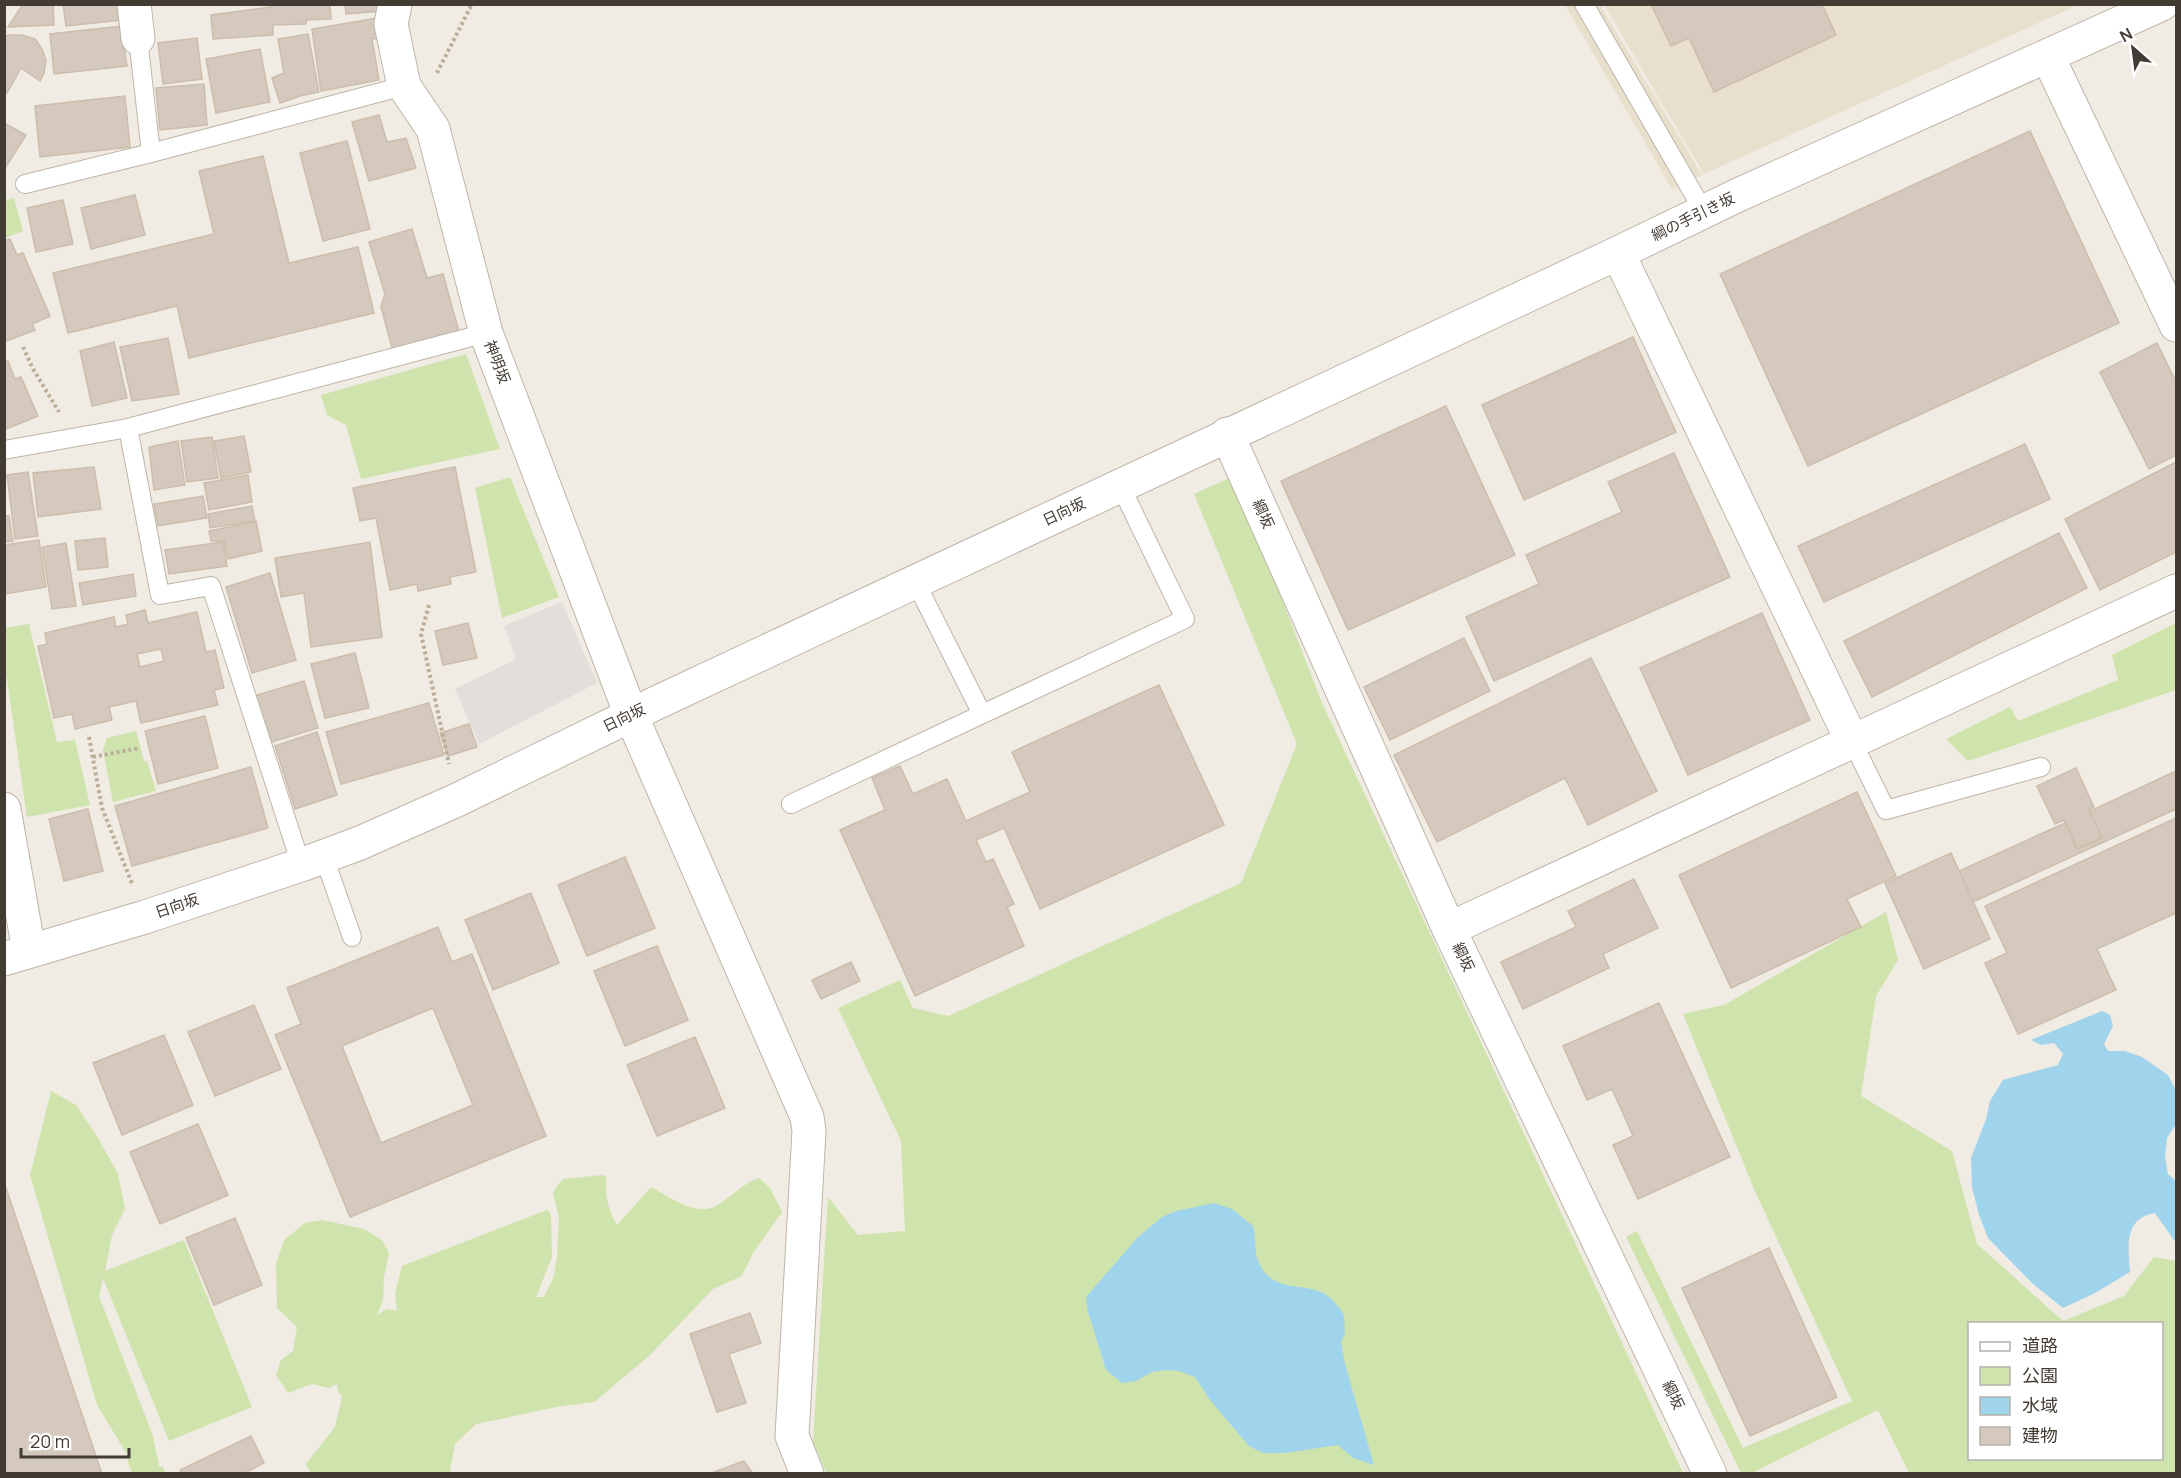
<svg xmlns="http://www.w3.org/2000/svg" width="2181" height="1478" font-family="Manrope,'Noto Sans JP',sans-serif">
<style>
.education{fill:#e9dfcd}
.green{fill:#cfe4ac;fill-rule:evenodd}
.parking{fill:#e1dedb}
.water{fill:#a0d3ec}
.building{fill:#d4c9bc;stroke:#ccbdac;stroke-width:1.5;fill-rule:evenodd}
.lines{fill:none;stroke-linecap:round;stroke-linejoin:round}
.service-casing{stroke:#beb5a9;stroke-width:20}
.minor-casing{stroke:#beb5a9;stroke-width:35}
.tertiary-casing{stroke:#beb5a9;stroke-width:35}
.path{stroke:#bcad98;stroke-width:4;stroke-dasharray:3 3;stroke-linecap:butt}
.service{stroke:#fff;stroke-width:18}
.minor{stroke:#fff;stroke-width:33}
.tertiary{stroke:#fff;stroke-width:33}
.labels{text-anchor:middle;stroke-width:4.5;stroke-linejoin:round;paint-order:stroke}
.street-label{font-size:15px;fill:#423b33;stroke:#fff}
</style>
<rect width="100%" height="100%" fill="#f0ebe3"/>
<!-- education -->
<g class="education">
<path d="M 1565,5 L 1600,5 L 1702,175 L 1672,189 Z"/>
<path d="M 1604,5 L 2078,5 L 1704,174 Z"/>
</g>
<!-- green -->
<g class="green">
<path d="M 14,198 L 23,231 L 5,238 L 5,200 Z"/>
<path d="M 466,354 L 500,449 L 361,479 L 346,425 L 327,415 L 321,395 Z"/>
<path d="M 1234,476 L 1322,703 L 1683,1473 L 827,1474 L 813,1442 L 828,1197 L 858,1235 L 905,1231 L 901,1141 L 838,1008 L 900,980 L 913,1008 L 948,1016 L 1241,883 L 1297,744 L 1194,494 Z"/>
<path d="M 510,477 L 559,597 L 502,618 L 475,488 Z"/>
<path d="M 2176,623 L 2176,690 L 1968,761 L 1946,739 L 2010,707 L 2018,721 L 2118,680 L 2112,655 Z"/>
<path d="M 29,624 L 57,742 L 75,740 L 90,805 L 27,817 L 5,666 L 4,628 Z"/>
<path d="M 136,731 L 144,761 L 147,761 L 156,791 L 113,802 L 103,750 L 107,738 Z"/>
<path d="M 1886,912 L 1898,960 L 1876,996 L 1861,1096 L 1952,1151 L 1977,1244 L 2063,1321 L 2124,1296 L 2154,1257 L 2176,1261 L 2176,1473 L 1909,1473 L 1878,1410 L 1752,1473 L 1741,1473 L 1626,1237 L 1637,1231 L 1743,1448 L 1852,1401 L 1754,1189 L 1683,1014 L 1724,1005 ZM 1970,1324 L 2162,1324 L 2162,1458 L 1970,1458 Z"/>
<path d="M 51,1091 L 76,1105 L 98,1138 L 118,1174 L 125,1209 L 112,1235 L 105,1271 L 184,1240 L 252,1407 L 169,1441 L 103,1278 L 99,1296 L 153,1436 L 159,1466 L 163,1467 L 165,1473 L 132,1473 L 127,1459 L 130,1459 L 97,1405 L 30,1175 Z"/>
<path d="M 602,1175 L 606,1177 C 605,1195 608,1210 617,1225 L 651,1187 C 668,1196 696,1217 716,1206 C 731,1197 742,1184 759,1178 L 770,1188 L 782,1212 L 753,1253 L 742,1276 L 713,1289 L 649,1356 L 594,1402 L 562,1406 L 476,1424 L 455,1444 L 450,1470 L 451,1473 L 311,1473 L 306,1464 L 335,1427 L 342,1397 L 338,1391 L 337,1384 L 329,1388 L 312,1384 L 288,1393 L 276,1375 L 281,1360 L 293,1351 L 297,1327 L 277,1308 L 276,1264 L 284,1240 L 305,1223 L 322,1220 L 364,1229 L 382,1240 L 389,1253 L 384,1277 L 383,1300 L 377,1315 L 387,1309 L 397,1311 L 395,1293 L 402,1266 L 547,1210 L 551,1214 L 552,1257 L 536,1297 L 544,1297 L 554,1276 L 557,1257 L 559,1218 L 553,1194 L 556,1187 L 563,1179 Z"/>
</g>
<!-- parking -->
<path class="parking" d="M 562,602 L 597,683 L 479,744 L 455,689 L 516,659 L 504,626 Z"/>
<!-- water -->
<g class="water">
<path d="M 2102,1011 L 2110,1015 L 2113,1026 L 2104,1044 L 2108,1051 L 2125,1051 L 2142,1057 L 2168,1075 L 2176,1091 L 2176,1124 L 2167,1138 L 2165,1157 L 2168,1174 L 2176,1181 L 2176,1243 L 2155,1213 C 2124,1218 2128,1246 2130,1272 L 2095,1293 L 2063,1308 L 2032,1283 L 1988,1238 L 1979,1215 L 1972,1187 L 1971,1158 L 1986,1119 L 1990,1101 L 2003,1080 L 2058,1065 L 2063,1054 L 2054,1043 L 2041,1045 L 2031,1040 Z"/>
<path d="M 1214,1203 L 1232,1209 L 1253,1226 C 1256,1237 1254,1253 1259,1263 C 1273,1294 1304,1282 1325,1294 C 1333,1299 1339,1307 1344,1315 L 1345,1333 L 1341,1343 L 1345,1364 L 1374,1465 L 1353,1458 L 1338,1445 L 1285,1453 L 1263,1453 L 1249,1446 L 1210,1400 L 1195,1377 L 1179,1371 L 1167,1370 L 1152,1372 L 1136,1381 L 1122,1383 L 1106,1370 L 1088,1312 L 1086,1297 L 1138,1237 L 1162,1217 L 1176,1211 Z"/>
</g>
<!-- building -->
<g class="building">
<path d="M 23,4 L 53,4 L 54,25 L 8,27 Z"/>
<path d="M 63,4 L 120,4 L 121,20 L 66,26 Z"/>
<path d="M 271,4 L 330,4 L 331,19 L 306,20 L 306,24 L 273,25 L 273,35 L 213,39 L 211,15 L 271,7 Z"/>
<path d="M 345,4 L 381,4 L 382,11 L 346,14 Z"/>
<path d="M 1651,4 L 1822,4 L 1836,35 L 1714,92 L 1689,38 L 1671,46 Z"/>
<path d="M 378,18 L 378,38 L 372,39 L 379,80 L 321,91 L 312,29 Z"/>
<path d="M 121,26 L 127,66 L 54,74 L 50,34 Z"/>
<path d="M 308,34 L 319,92 L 300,96 L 280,103 L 272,78 L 284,73 L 278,39 Z"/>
<path d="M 9,35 L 22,35 L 35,39 L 42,49 L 46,60 L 44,73 L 40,81 L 21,68 L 7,93 L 4,92 L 4,37 Z"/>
<path d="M 197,38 L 202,79 L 163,84 L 158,43 Z"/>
<path d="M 260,49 L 270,102 L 216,113 L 206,59 Z"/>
<path d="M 204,84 L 207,125 L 160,130 L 156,88 Z"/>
<path d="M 125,96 L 130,147 L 40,157 L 35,106 Z"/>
<path d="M 379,115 L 387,142 L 406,138 L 416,168 L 369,181 L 352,122 Z"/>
<path d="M 4,123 L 26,135 L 4,170 Z"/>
<path d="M 2030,131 L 2119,323 L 1808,466 L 1720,274 Z"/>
<path d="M 347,141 L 370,229 L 323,241 L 300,153 Z"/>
<path d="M 263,156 L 289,263 L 358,247 L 374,313 L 189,358 L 177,306 L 68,333 L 53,273 L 214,234 L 199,171 Z"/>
<path d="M 135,195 L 145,235 L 91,249 L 81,208 Z"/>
<path d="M 63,200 L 73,244 L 36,252 L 27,208 Z"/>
<path d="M 412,229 L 427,278 L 443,274 L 459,332 L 393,351 L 381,307 L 385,294 L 369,242 Z"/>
<path d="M 10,239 L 17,255 L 23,253 L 50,316 L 32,324 L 35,330 L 4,342 L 4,241 Z"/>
<path d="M 1633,337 L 1676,432 L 1524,500 L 1482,405 Z"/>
<path d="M 168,338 L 179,394 L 132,401 L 120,347 Z"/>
<path d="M 114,342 L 127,398 L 92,406 L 80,351 Z"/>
<path d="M 2157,343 L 2176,382 L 2176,455 L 2149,469 L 2100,372 Z"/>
<path d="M 8,361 L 15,379 L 21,377 L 38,416 L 4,430 L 4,362 Z"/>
<path d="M 1446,406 L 1515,555 L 1348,630 L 1281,481 Z"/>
<path d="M 244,436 L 251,472 L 221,478 L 214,441 Z"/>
<path d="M 212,437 L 218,478 L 187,482 L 181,441 Z"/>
<path d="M 178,441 L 185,485 L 154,490 L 149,447 Z"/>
<path d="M 2025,444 L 2050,499 L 1824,602 L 1798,546 Z"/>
<path d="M 1674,453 L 1730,577 L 1494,681 L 1466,617 L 1539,584 L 1526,555 L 1622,512 L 1608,482 Z"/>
<path d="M 2176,462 L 2176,552 L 2100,590 L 2065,519 Z"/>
<path d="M 94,467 L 101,509 L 38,517 L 33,473 Z"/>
<path d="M 455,467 L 476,572 L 450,577 L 451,584 L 418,591 L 417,584 L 390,590 L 376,518 L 360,521 L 353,488 Z"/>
<path d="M 28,472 L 38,536 L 15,539 L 7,475 Z"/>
<path d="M 248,475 L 252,502 L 209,510 L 204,483 Z"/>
<path d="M 203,496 L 207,518 L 158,526 L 154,504 Z"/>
<path d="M 252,506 L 255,521 L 210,528 L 208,514 Z"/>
<path d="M 4,516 L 9,516 L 13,541 L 4,542 Z"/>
<path d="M 256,521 L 262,551 L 228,559 L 224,541 L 211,541 L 209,531 Z"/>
<path d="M 2059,533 L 2087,588 L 1872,697 L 1844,641 Z"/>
<path d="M 105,538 L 108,567 L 78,570 L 75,541 Z"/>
<path d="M 39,540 L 46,587 L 4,594 L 4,545 Z"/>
<path d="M 223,542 L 227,566 L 169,574 L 165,550 Z"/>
<path d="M 370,542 L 382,637 L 311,647 L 304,593 L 281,597 L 275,558 Z"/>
<path d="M 66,543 L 76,606 L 52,609 L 42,547 Z"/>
<path d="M 270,573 L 296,660 L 252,673 L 226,587 Z"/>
<path d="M 133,574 L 136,596 L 83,605 L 79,583 Z"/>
<path d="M 145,610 L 148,623 L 197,612 L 206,652 L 215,650 L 224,688 L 214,690 L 218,705 L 141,723 L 136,701 L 109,707 L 112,720 L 75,729 L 72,714 L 54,718 L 38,646 L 47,644 L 45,633 L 114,617 L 116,627 L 128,624 L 126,615 ZM 161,649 L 164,661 L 140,667 L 137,654 Z"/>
<path d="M 1762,613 L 1810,720 L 1688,775 L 1640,668 Z"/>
<path d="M 468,623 L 477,658 L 443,665 L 435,631 Z"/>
<path d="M 1464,638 L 1490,691 L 1390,740 L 1364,687 Z"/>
<path d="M 355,653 L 369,708 L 325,718 L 311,664 Z"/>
<path d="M 1591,658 L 1657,791 L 1588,825 L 1565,778 L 1437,842 L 1394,755 Z"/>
<path d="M 304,681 L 318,728 L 268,743 L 254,696 Z"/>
<path d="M 1159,685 L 1224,825 L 1040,909 L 1004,828 L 976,840 L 986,862 L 993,859 L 1014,904 L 1007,907 L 1024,946 L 915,996 L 840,830 L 885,810 L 872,778 L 900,766 L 913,794 L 947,779 L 966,821 L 1030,792 L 1012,752 Z"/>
<path d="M 429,703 L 444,755 L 341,784 L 326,732 Z"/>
<path d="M 205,716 L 218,768 L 158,784 L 145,731 Z"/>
<path d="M 469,724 L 477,747 L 448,756 L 440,733 Z"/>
<path d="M 317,732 L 337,795 L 295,809 L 275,746 Z"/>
<path d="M 251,767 L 268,828 L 132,866 L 115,806 Z"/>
<path d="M 2076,768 L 2094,807 L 2089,809 L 2102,838 L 2077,849 L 2064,820 L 2055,824 L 2037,786 Z"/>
<path d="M 2176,771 L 2176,809 L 1973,902 L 1959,871 L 2065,823 L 2077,849 L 2102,838 L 2090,811 Z"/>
<path d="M 1857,792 L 1896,876 L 1847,899 L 1861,927 L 1731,988 L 1679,875 Z"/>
<path d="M 88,809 L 103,871 L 64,881 L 49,819 Z"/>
<path d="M 2176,818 L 2176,913 L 2097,949 L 2116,990 L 2018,1034 L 1985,963 L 2007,953 L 1985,906 Z"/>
<path d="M 1951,853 L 1990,939 L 1924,969 L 1885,883 Z"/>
<path d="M 625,857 L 655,928 L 587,956 L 558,885 Z"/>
<path d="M 1634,879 L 1658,928 L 1603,954 L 1609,968 L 1523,1009 L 1501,962 L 1576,927 L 1568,911 Z"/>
<path d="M 531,893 L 559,963 L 493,990 L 465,920 Z"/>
<path d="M 438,927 L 452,962 L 472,954 L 546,1136 L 350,1217 L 275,1035 L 301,1024 L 287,988 ZM 433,1008 L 473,1105 L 381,1143 L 342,1046 Z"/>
<path d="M 657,946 L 688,1020 L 625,1046 L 594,971 Z"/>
<path d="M 851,962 L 860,981 L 821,999 L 812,980 Z"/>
<path d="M 1659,1003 L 1730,1157 L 1638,1199 L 1613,1145 L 1633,1136 L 1612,1089 L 1587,1100 L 1563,1046 Z"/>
<path d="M 254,1005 L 281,1069 L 215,1096 L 188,1032 Z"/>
<path d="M 164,1035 L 193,1105 L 122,1135 L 93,1063 Z"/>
<path d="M 695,1037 L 725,1108 L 657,1136 L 627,1065 Z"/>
<path d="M 198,1124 L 228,1195 L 160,1224 L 130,1152 Z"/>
<path d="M 4,1182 L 102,1474 L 4,1474 Z"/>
<path d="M 235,1218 L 262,1285 L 214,1305 L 186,1238 Z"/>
<path d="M 1769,1248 L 1837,1397 L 1750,1436 L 1682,1288 Z"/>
<path d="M 750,1313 L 761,1343 L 729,1354 L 746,1403 L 717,1412 L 690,1334 Z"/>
<path d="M 251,1436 L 264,1463 L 243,1474 L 182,1474 L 180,1470 Z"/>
<path d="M 744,1461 L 753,1474 L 709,1474 Z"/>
</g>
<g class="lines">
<!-- service casing -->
<g class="service-casing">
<g id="service">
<path d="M 1584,4 L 1704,212"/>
<path d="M 138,38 L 151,153 L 404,86"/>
<path d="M 25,184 L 151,153"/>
<path d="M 128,428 L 160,595 L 211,586 L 301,865"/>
<path d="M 4,450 L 128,428 L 486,333"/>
<path d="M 915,581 L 982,714"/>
<path d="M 1852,741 L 1886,810 L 2041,767"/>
<path d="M 791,804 L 1185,619 L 1120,485"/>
<path d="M 324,857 L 352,937"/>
</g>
</g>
<!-- minor casing -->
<g class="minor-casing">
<g id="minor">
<path d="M 134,4 L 138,38"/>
<path d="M 395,4 L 391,24 L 404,86 L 433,129 L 486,333 L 631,715 L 807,1117 L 809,1131 L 792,1436 L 807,1474"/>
<path d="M 2048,57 L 2176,325"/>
<path d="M 1618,253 L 1852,741"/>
<path d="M 4,809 L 29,951"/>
<path d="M 1449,929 L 2176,591"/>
</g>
</g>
<!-- tertiary casing -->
<g class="tertiary-casing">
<g id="tertiary">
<path d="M 1227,434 L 1449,929 L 1710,1474"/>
<path d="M 4,959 L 145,917 L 301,865 L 360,843 L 457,800 L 656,703 L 1618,253 L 1736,196 L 2162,4"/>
</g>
</g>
<!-- path -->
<g class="path">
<path d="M 437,73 L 472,4"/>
<path d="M 23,347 L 33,369 L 59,412"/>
<path d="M 429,605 L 421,634 L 449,764"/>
<path d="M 89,737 L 102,808 L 133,886"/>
<path d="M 93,757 L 139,748"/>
</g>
<!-- service -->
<use href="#service" class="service"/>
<!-- minor -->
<use href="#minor" class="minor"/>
<!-- tertiary -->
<use href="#tertiary" class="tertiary"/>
</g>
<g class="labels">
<!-- street labels -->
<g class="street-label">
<text transform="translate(1693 217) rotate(-26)" y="5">綱の手引き坂</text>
<text transform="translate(497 362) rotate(69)" y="5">神明坂</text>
<text transform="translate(1064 512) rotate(-25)" y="5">日向坂</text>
<text transform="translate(1263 514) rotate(66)" y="5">綱坂</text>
<text transform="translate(624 718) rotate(-26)" y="5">日向坂</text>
<text transform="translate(177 906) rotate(-19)" y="5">日向坂</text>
<text transform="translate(1463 957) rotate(64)" y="5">綱坂</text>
<text transform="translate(1673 1395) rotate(64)" y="5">綱坂</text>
</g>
</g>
<!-- border -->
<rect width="2181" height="1478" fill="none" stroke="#423b33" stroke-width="12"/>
<!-- legend -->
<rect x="1968" y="1322" width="195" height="138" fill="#ffffff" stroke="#b3b1ad" stroke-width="1.5"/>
<rect x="1980" y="1342" width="30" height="9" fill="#ffffff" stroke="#b3b1ad" stroke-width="1.5"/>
<text x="2022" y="1352" font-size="18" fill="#423b33">道路</text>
<rect x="1980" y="1367" width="30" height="18" fill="#cfe4ac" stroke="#b3b1ad" stroke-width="1.5"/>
<text x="2022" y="1382" font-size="18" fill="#423b33">公園</text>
<rect x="1980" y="1397" width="30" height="18" fill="#a0d3ec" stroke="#b3b1ad" stroke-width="1.5"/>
<text x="2022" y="1412" font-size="18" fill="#423b33">水域</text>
<rect x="1980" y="1427" width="30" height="18" fill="#d4c9bc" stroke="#b3b1ad" stroke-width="1.5"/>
<text x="2022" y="1442" font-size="18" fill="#423b33">建物</text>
<!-- north arrow -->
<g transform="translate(2133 48) rotate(332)" stroke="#ffffff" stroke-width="4.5" paint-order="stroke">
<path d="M0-4.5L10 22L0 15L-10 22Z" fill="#423b33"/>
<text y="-9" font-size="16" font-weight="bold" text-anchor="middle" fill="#423b33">N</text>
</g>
<!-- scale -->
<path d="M21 1448v9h108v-9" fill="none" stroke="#423b33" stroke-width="3"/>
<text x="30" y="1448" font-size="18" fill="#423b33" stroke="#ffffff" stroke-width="4.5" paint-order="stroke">20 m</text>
</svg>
